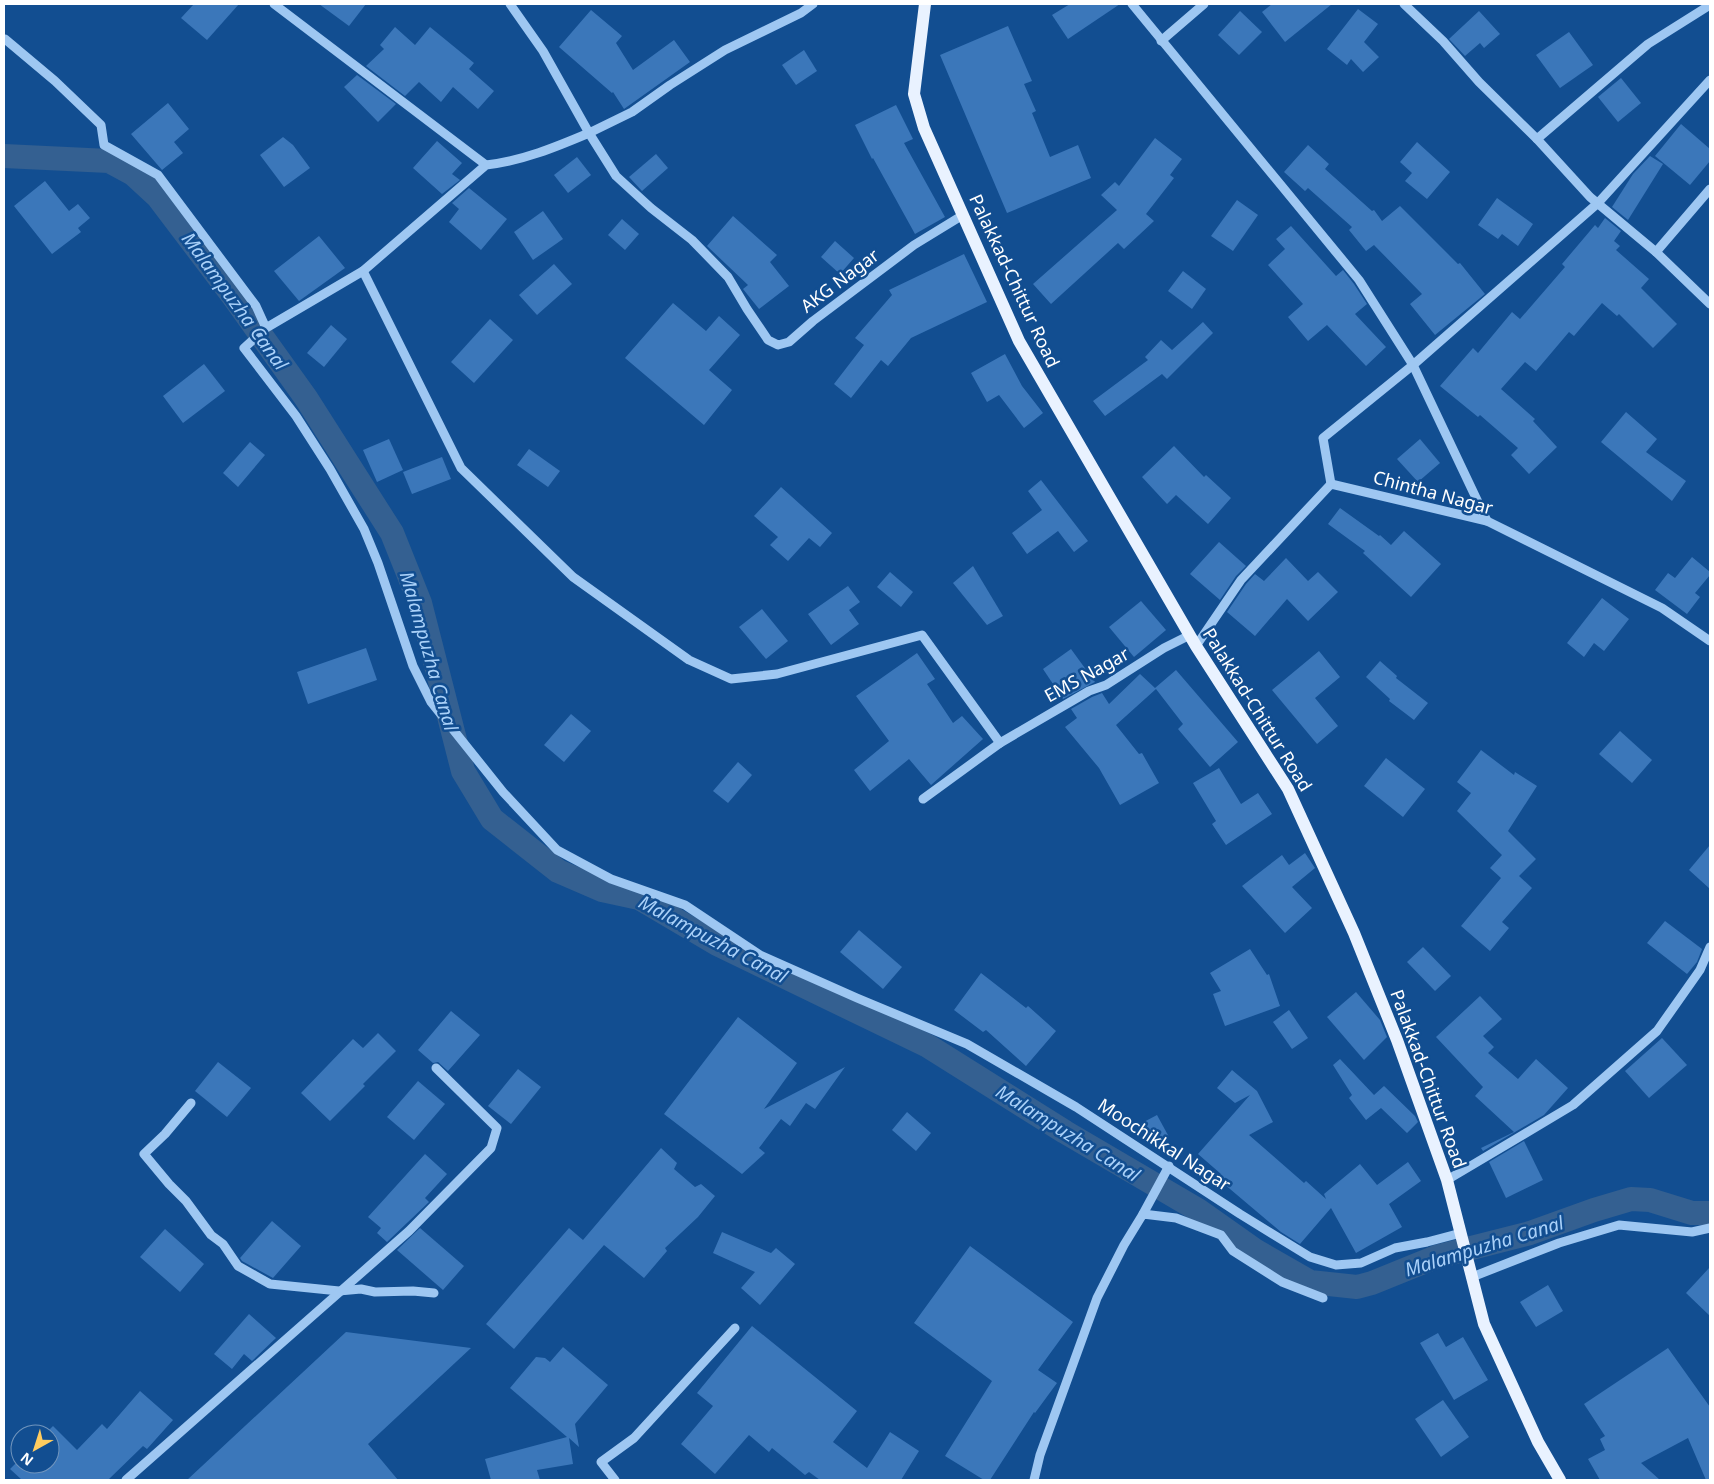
<svg xmlns="http://www.w3.org/2000/svg" width="1714" height="1484" font-family="'Noto Sans',sans-serif">
<style>
.lines{fill:none;stroke-linecap:round;stroke-linejoin:round}
.canal{stroke:#346091;stroke-width:24}
.building{fill:#3b77ba}
.minor{stroke:#9ec7f2;stroke-width:9}
.major{stroke:#e9f2ff;stroke-width:12}
.labels{text-anchor:middle;stroke-width:5;stroke-linejoin:round;paint-order:stroke}
.street-label{font-size:18px;fill:#fff;stroke:#124e91}
.water-label{font-size:19px;font-style:italic;fill:#aad1f9;stroke:#124e91}
</style>
<rect width="100%" height="100%" fill="#124e91"/>
<g class="lines">
<!-- canal -->
<path class="canal" d="M 4,156 L 109,161 L 133,174 L 158,197 L 233,296 L 306,398 L 392,533 L 420,603 L 463,771 L 492,819 L 558,871 L 602,890 L 639,898 L 717,944 L 928,1046 L 1065,1132 L 1198,1210 L 1256,1251 L 1310,1282 L 1357,1287 L 1372,1283 L 1436,1257 L 1530,1233 L 1594,1210 L 1631,1199 L 1650,1200 L 1692,1213 L 1710,1213"/>
</g>
<!-- building -->
<g class="building">
<path d="M 194,4 L 239,4 L 207,40 L 181,18 Z"/>
<path d="M 319,4 L 366,4 L 349,26 Z"/>
<path d="M 1070,4 L 1120,4 L 1068,39 L 1052,15 Z"/>
<path d="M 1272,4 L 1332,4 L 1285,42 L 1262,12 Z"/>
<path d="M 1358,9 L 1378,24 L 1364,42 L 1379,57 L 1363,72 L 1351,59 L 1347,65 L 1327,49 Z"/>
<path d="M 591,10 L 622,36 L 616,43 L 633,70 L 674,40 L 690,62 L 624,109 L 613,92 L 612,93 L 559,47 Z"/>
<path d="M 1240,11 L 1262,32 L 1239,55 L 1218,35 Z"/>
<path d="M 1479,11 L 1500,34 L 1484,48 L 1480,43 L 1465,56 L 1449,39 Z"/>
<path d="M 1008,26 L 1032,81 L 1024,84 L 1036,111 L 1032,113 L 1050,157 L 1078,145 L 1091,178 L 1007,213 L 940,55 Z"/>
<path d="M 395,27 L 415,45 L 430,27 L 474,63 L 469,69 L 494,91 L 478,109 L 453,87 L 441,102 L 419,82 L 405,96 L 366,66 L 384,49 L 380,45 Z"/>
<path d="M 1569,32 L 1593,65 L 1560,88 L 1536,55 Z"/>
<path d="M 804,50 L 817,71 L 796,85 L 782,65 Z"/>
<path d="M 357,75 L 396,104 L 378,122 L 344,87 Z"/>
<path d="M 1621,78 L 1641,103 L 1618,122 L 1598,97 Z"/>
<path d="M 168,103 L 189,129 L 174,142 L 183,153 L 162,170 L 131,134 Z"/>
<path d="M 896,105 L 913,139 L 904,143 L 945,217 L 915,234 L 873,158 L 872,159 L 855,125 Z"/>
<path d="M 1681,124 L 1710,149 L 1710,161 L 1690,185 L 1655,156 Z"/>
<path d="M 283,137 L 293,145 L 310,168 L 284,187 L 260,155 Z"/>
<path d="M 1155,138 L 1182,159 L 1170,175 L 1174,178 L 1146,214 L 1154,221 L 1124,249 L 1118,243 L 1051,304 L 1033,284 L 1117,210 L 1101,195 L 1115,182 L 1119,186 Z"/>
<path d="M 437,141 L 462,163 L 452,174 L 460,180 L 442,194 L 413,168 Z"/>
<path d="M 1417,142 L 1450,172 L 1427,199 L 1405,181 L 1412,173 L 1400,162 Z"/>
<path d="M 1308,145 L 1329,164 L 1325,169 L 1372,211 L 1374,210 L 1382,221 L 1400,206 L 1458,264 L 1460,263 L 1485,294 L 1435,335 L 1410,304 L 1422,294 L 1374,245 L 1366,251 L 1349,230 L 1352,227 L 1308,188 L 1305,191 L 1284,172 Z"/>
<path d="M 656,154 L 668,168 L 642,191 L 629,177 Z"/>
<path d="M 1650,156 L 1663,164 L 1628,220 L 1612,207 L 1633,174 Z"/>
<path d="M 577,157 L 591,175 L 568,193 L 554,175 Z"/>
<path d="M 45,181 L 69,211 L 78,204 L 90,218 L 78,228 L 81,232 L 52,254 L 14,206 Z"/>
<path d="M 469,188 L 507,219 L 481,250 L 449,222 L 459,209 L 452,203 Z"/>
<path d="M 1497,198 L 1533,224 L 1518,246 L 1502,234 L 1498,239 L 1478,225 Z"/>
<path d="M 1237,200 L 1258,215 L 1233,251 L 1211,236 Z"/>
<path d="M 543,211 L 563,239 L 533,260 L 514,232 Z"/>
<path d="M 733,216 L 777,255 L 770,262 L 789,286 L 759,309 L 743,289 L 748,285 L 707,246 Z"/>
<path d="M 1605,218 L 1621,231 L 1614,241 L 1620,246 L 1616,250 L 1649,279 L 1641,288 L 1677,324 L 1653,348 L 1619,314 L 1617,316 L 1602,303 L 1574,336 L 1569,332 L 1536,371 L 1525,362 L 1501,389 L 1535,419 L 1533,421 L 1557,447 L 1529,474 L 1511,455 L 1518,448 L 1480,415 L 1478,417 L 1440,386 L 1473,348 L 1478,353 L 1512,312 L 1520,319 L 1565,267 L 1562,264 L 1595,225 L 1598,228 Z"/>
<path d="M 622,219 L 639,234 L 625,250 L 608,235 Z"/>
<path d="M 1291,226 L 1336,276 L 1343,270 L 1354,284 L 1367,304 L 1355,314 L 1386,347 L 1366,366 L 1327,325 L 1308,341 L 1288,317 L 1303,304 L 1268,265 L 1285,249 L 1276,239 Z"/>
<path d="M 319,236 L 345,268 L 299,301 L 274,271 Z"/>
<path d="M 835,241 L 854,258 L 840,274 L 821,257 Z"/>
<path d="M 964,254 L 987,302 L 911,338 L 888,366 L 881,360 L 851,398 L 834,384 L 864,345 L 855,338 L 892,295 L 889,290 Z"/>
<path d="M 554,264 L 572,284 L 537,315 L 519,295 Z"/>
<path d="M 1183,271 L 1206,289 L 1192,309 L 1168,291 Z"/>
<path d="M 673,303 L 706,331 L 719,316 L 740,335 L 709,370 L 732,390 L 704,425 L 625,358 Z"/>
<path d="M 490,319 L 513,340 L 474,383 L 451,362 Z"/>
<path d="M 1203,322 L 1213,333 L 1167,379 L 1162,374 L 1105,416 L 1093,401 L 1148,360 L 1145,357 L 1161,340 L 1172,350 Z"/>
<path d="M 331,325 L 347,339 L 324,367 L 307,353 Z"/>
<path d="M 1005,354 L 1022,386 L 1043,413 L 1024,428 L 999,395 L 987,402 L 971,373 Z"/>
<path d="M 204,364 L 225,391 L 183,423 L 163,396 Z"/>
<path d="M 1626,412 L 1657,439 L 1646,452 L 1686,481 L 1672,501 L 1601,442 Z"/>
<path d="M 389,439 L 403,470 L 377,482 L 363,450 Z"/>
<path d="M 1420,439 L 1440,463 L 1418,482 L 1397,459 Z"/>
<path d="M 250,442 L 265,455 L 238,487 L 223,473 Z"/>
<path d="M 1174,446 L 1204,477 L 1206,475 L 1231,498 L 1208,524 L 1176,495 L 1167,504 L 1142,477 Z"/>
<path d="M 529,449 L 560,471 L 548,487 L 517,465 Z"/>
<path d="M 442,457 L 451,479 L 412,494 L 403,472 Z"/>
<path d="M 1041,480 L 1088,541 L 1074,552 L 1058,531 L 1027,554 L 1012,533 L 1042,510 L 1028,491 Z"/>
<path d="M 781,487 L 832,533 L 820,547 L 809,538 L 788,561 L 770,545 L 778,537 L 754,516 Z"/>
<path d="M 1340,508 L 1379,536 L 1380,535 L 1391,545 L 1404,531 L 1441,564 L 1411,597 L 1363,553 L 1365,551 L 1328,524 Z"/>
<path d="M 1219,542 L 1246,566 L 1236,576 L 1220,600 L 1190,574 Z"/>
<path d="M 1692,557 L 1710,572 L 1710,575 L 1695,593 L 1700,597 L 1687,614 L 1655,590 L 1668,573 L 1675,578 Z"/>
<path d="M 1286,558 L 1308,581 L 1318,572 L 1338,592 L 1308,621 L 1287,599 L 1255,636 L 1227,612 L 1246,584 L 1255,574 L 1264,581 Z"/>
<path d="M 973,566 L 1003,616 L 987,625 L 953,583 Z"/>
<path d="M 890,572 L 913,592 L 901,607 L 877,587 Z"/>
<path d="M 848,586 L 860,602 L 849,610 L 859,624 L 831,645 L 808,614 Z"/>
<path d="M 1602,598 L 1629,619 L 1604,651 L 1594,643 L 1584,657 L 1567,643 Z"/>
<path d="M 1141,601 L 1166,630 L 1134,657 L 1109,627 Z"/>
<path d="M 762,609 L 788,641 L 766,659 L 739,627 Z"/>
<path d="M 366,648 L 377,680 L 308,704 L 297,672 Z"/>
<path d="M 1071,649 L 1095,682 L 1063,699 L 1043,669 Z"/>
<path d="M 1319,651 L 1340,677 L 1315,698 L 1338,726 L 1317,744 L 1272,690 Z"/>
<path d="M 917,653 L 935,679 L 927,684 L 953,723 L 962,716 L 983,739 L 931,785 L 909,759 L 870,791 L 854,770 L 889,741 L 856,696 Z"/>
<path d="M 1380,661 L 1397,676 L 1396,678 L 1428,703 L 1414,720 L 1389,701 L 1390,699 L 1366,677 Z"/>
<path d="M 1176,670 L 1238,742 L 1210,767 L 1178,729 L 1183,724 L 1156,689 L 1116,725 L 1139,754 L 1142,753 L 1159,783 L 1120,805 L 1099,768 L 1065,727 L 1077,718 L 1071,709 L 1092,697 L 1102,693 L 1109,704 L 1140,674 L 1155,688 Z"/>
<path d="M 571,714 L 591,731 L 564,762 L 544,745 Z"/>
<path d="M 1620,731 L 1652,760 L 1632,783 L 1599,754 Z"/>
<path d="M 1481,750 L 1514,775 L 1515,772 L 1537,786 L 1508,831 L 1536,859 L 1519,876 L 1532,888 L 1502,922 L 1509,928 L 1490,951 L 1461,926 L 1501,878 L 1490,868 L 1502,855 L 1457,811 L 1471,793 L 1457,782 Z"/>
<path d="M 1386,758 L 1425,789 L 1403,817 L 1364,786 Z"/>
<path d="M 738,762 L 752,775 L 728,803 L 713,791 Z"/>
<path d="M 1219,768 L 1241,804 L 1258,793 L 1272,814 L 1226,845 L 1212,824 L 1216,821 L 1193,783 Z"/>
<path d="M 1710,845 L 1710,889 L 1689,870 Z"/>
<path d="M 1305,853 L 1315,868 L 1292,887 L 1312,908 L 1285,933 L 1242,886 L 1282,855 L 1289,865 Z"/>
<path d="M 1665,921 L 1702,949 L 1697,962 L 1687,974 L 1647,943 Z"/>
<path d="M 859,930 L 902,967 L 883,989 L 840,952 Z"/>
<path d="M 1423,947 L 1451,976 L 1435,991 L 1407,962 Z"/>
<path d="M 1250,949 L 1267,975 L 1269,974 L 1280,1006 L 1225,1026 L 1213,994 L 1221,991 L 1210,973 Z"/>
<path d="M 981,973 L 1026,1008 L 1028,1006 L 1056,1031 L 1026,1066 L 986,1030 L 983,1032 L 954,1010 Z"/>
<path d="M 1356,992 L 1380,1020 L 1387,1037 L 1364,1060 L 1327,1017 Z"/>
<path d="M 1480,996 L 1502,1019 L 1483,1036 L 1494,1047 L 1488,1053 L 1518,1079 L 1536,1059 L 1568,1088 L 1544,1115 L 1483,1151 L 1481,1148 L 1514,1132 L 1475,1096 L 1483,1087 L 1436,1037 Z"/>
<path d="M 1289,1010 L 1308,1038 L 1292,1049 L 1273,1022 Z"/>
<path d="M 451,1011 L 480,1035 L 448,1071 L 438,1062 L 433,1063 L 418,1050 Z"/>
<path d="M 738,1017 L 797,1063 L 764,1109 L 845,1067 L 815,1109 L 806,1103 L 790,1126 L 781,1119 L 759,1148 L 765,1153 L 742,1174 L 664,1114 Z"/>
<path d="M 378,1033 L 396,1051 L 363,1084 L 365,1086 L 330,1121 L 301,1093 L 353,1039 L 363,1048 Z"/>
<path d="M 1662,1038 L 1687,1065 L 1649,1098 L 1625,1071 Z"/>
<path d="M 1340,1059 L 1374,1095 L 1384,1086 L 1415,1116 L 1418,1122 L 1407,1133 L 1381,1108 L 1366,1120 L 1349,1098 L 1352,1095 L 1333,1065 Z"/>
<path d="M 218,1062 L 251,1088 L 227,1117 L 195,1091 Z"/>
<path d="M 518,1069 L 541,1087 L 511,1124 L 488,1106 Z"/>
<path d="M 1232,1070 L 1257,1091 L 1273,1122 L 1249,1135 L 1304,1183 L 1306,1181 L 1326,1199 L 1324,1194 L 1360,1164 L 1377,1185 L 1408,1162 L 1421,1181 L 1389,1204 L 1402,1227 L 1356,1253 L 1331,1208 L 1300,1244 L 1281,1232 L 1217,1178 L 1221,1174 L 1198,1154 L 1250,1095 L 1235,1103 L 1217,1088 Z"/>
<path d="M 418,1081 L 445,1104 L 414,1140 L 387,1117 Z"/>
<path d="M 907,1112 L 931,1133 L 916,1151 L 892,1130 Z"/>
<path d="M 1157,1115 L 1169,1137 L 1152,1146 L 1140,1124 Z"/>
<path d="M 1524,1141 L 1543,1180 L 1506,1198 L 1489,1162 Z"/>
<path d="M 661,1148 L 677,1163 L 674,1169 L 695,1187 L 701,1184 L 715,1196 L 698,1217 L 665,1248 L 667,1251 L 644,1278 L 604,1245 L 514,1349 L 486,1324 L 569,1228 L 583,1240 Z"/>
<path d="M 425,1154 L 447,1174 L 425,1198 L 429,1202 L 387,1242 L 377,1233 L 381,1228 L 368,1217 Z"/>
<path d="M 272,1221 L 301,1246 L 273,1278 L 242,1261 L 240,1258 Z"/>
<path d="M 420,1228 L 464,1266 L 443,1290 L 397,1250 Z"/>
<path d="M 165,1229 L 204,1264 L 180,1292 L 140,1257 Z"/>
<path d="M 722,1232 L 771,1253 L 776,1248 L 795,1264 L 760,1305 L 741,1288 L 755,1272 L 713,1253 Z"/>
<path d="M 970,1246 L 1073,1322 L 1038,1370 L 1057,1383 L 1035,1413 L 1034,1412 L 990,1480 L 984,1480 L 945,1456 L 992,1381 L 914,1323 Z"/>
<path d="M 1710,1267 L 1710,1316 L 1686,1293 Z"/>
<path d="M 1548,1285 L 1563,1311 L 1536,1327 L 1520,1302 Z"/>
<path d="M 249,1314 L 276,1338 L 252,1361 L 244,1354 L 232,1369 L 214,1354 Z"/>
<path d="M 752,1326 L 857,1411 L 833,1442 L 867,1468 L 890,1432 L 919,1451 L 901,1480 L 820,1480 L 809,1472 L 805,1475 L 772,1448 L 769,1452 L 749,1435 L 715,1474 L 681,1444 L 713,1406 L 697,1393 Z"/>
<path d="M 346,1332 L 471,1348 L 368,1444 L 398,1480 L 187,1480 Z"/>
<path d="M 1438,1333 L 1446,1347 L 1463,1337 L 1488,1380 L 1454,1400 L 1420,1343 Z"/>
<path d="M 563,1347 L 608,1385 L 575,1424 L 579,1447 L 569,1438 L 573,1464 L 537,1470 L 540,1480 L 491,1480 L 485,1459 L 567,1437 L 510,1388 L 536,1357 L 545,1358 L 550,1362 Z"/>
<path d="M 1668,1348 L 1710,1407 L 1710,1480 L 1706,1480 L 1688,1438 L 1641,1463 L 1660,1480 L 1600,1480 L 1588,1459 L 1605,1450 L 1600,1439 L 1605,1436 L 1584,1404 Z"/>
<path d="M 140,1391 L 173,1420 L 147,1449 L 143,1446 L 108,1480 L 22,1480 L 10,1469 L 20,1459 L 20,1464 L 50,1464 L 50,1434 L 45,1434 L 53,1426 L 77,1450 L 102,1424 L 107,1429 Z"/>
<path d="M 1443,1400 L 1469,1437 L 1441,1457 L 1415,1419 Z"/>
</g>
<g class="lines">
<!-- minor -->
<g class="minor">
<path d="M 274,4 L 486,165"/>
<path d="M 510,4 L 543,51 L 589,133 L 632,112 L 670,85 L 725,50 L 801,13 L 813,4"/>
<path d="M 1132,4 L 1359,280 L 1413,365 L 1487,521"/>
<path d="M 1404,4 L 1443,41 L 1479,82 L 1537,139 L 1590,197 L 1656,252"/>
<path d="M 5,39 L 55,81 L 101,125 L 104,145 L 158,175 L 256,306 L 266,328"/>
<path d="M 1161,41 L 1204,4"/>
<path d="M 1537,139 L 1648,44 L 1710,5"/>
<path d="M 1710,189 L 1656,252 L 1710,304"/>
<path d="M 963,215 L 914,245 L 813,321 L 789,342 L 778,345 L 768,340 L 747,309 L 728,277 L 692,240 L 651,208 L 616,176 L 589,133 C 556,147 522,161 486,165 L 363,271 L 266,328 L 244,348 L 296,416 L 330,469 L 364,529 L 378,563 L 413,666 L 431,702 L 503,792 L 557,850 L 611,879 L 685,905 L 760,955 L 857,998 L 967,1044 L 1076,1107 L 1240,1214 L 1310,1257 L 1336,1265 L 1361,1263 L 1395,1248 L 1427,1242 L 1461,1233"/>
<path d="M 363,271 L 461,468 L 573,577 L 689,660 L 731,679 L 777,674 L 922,635 L 1000,743"/>
<path d="M 1331,484 L 1323,438 L 1413,365 L 1598,203 L 1710,80"/>
<path d="M 1196,646 L 1241,580 L 1331,484 L 1487,521 L 1662,608 L 1710,641"/>
<path d="M 923,799 L 1000,743 L 1089,691 L 1106,685 L 1164,648 L 1190,635"/>
<path d="M 191,1103 L 165,1134 L 144,1154 L 169,1184 L 186,1201 L 211,1235 L 223,1244 L 238,1266 L 270,1284 L 339,1291 L 361,1289 L 375,1292 L 413,1291 L 434,1293"/>
<path d="M 1447,1180 L 1573,1105 L 1657,1031 L 1700,970 L 1710,947"/>
<path d="M 1143,1214 L 1169,1166"/>
<path d="M 1472,1277 L 1559,1243 L 1619,1225 L 1692,1232 L 1710,1228"/>
<path d="M 126,1480 L 409,1231 L 491,1148 L 497,1128 L 436,1068"/>
<path d="M 615,1480 L 601,1462 L 634,1438 L 735,1328"/>
<path d="M 1034,1480 L 1040,1455 L 1097,1298 L 1124,1245 L 1143,1214 L 1176,1218 L 1221,1235 L 1233,1251 L 1282,1282 L 1323,1298"/>
</g>
<!-- major -->
<path class="major" d="M 925,4 L 914,94 L 924,128 L 1019,341 L 1196,646 L 1288,789 L 1354,933 L 1397,1040 L 1447,1180 L 1484,1324 L 1538,1442 L 1560,1480"/>
</g>
<g class="labels">
<!-- street labels -->
<g class="street-label">
<text transform="translate(840 281) rotate(-37)" y="6">AKG Nagar</text>
<text transform="translate(1014 281) rotate(65)" y="6">Palakkad-Chittur Road</text>
<text transform="translate(1433 493) rotate(15)" y="6">Chintha Nagar</text>
<text transform="translate(1087 675) rotate(-29)" y="6">EMS Nagar</text>
<text transform="translate(1257 710) rotate(58)" y="6">Palakkad-Chittur Road</text>
<text transform="translate(1428 1079) rotate(70)" y="6">Palakkad-Chittur Road</text>
<text transform="translate(1164 1145) rotate(33)" y="6">Moochikkal Nagar</text>
</g>
<!-- water labels -->
<g class="water-label">
<text transform="translate(235 301) rotate(54)" y="7">Malampuzha Canal</text>
<text transform="translate(429 651) rotate(74)" y="7">Malampuzha Canal</text>
<text transform="translate(713 939) rotate(28)" y="7">Malampuzha Canal</text>
<text transform="translate(1068 1133) rotate(32)" y="7">Malampuzha Canal</text>
<text transform="translate(1484 1246) rotate(-17)" y="7">Malampuzha Canal</text>
</g>
</g>
<!-- border -->
<rect width="1714" height="1484" fill="none" stroke="#ffffff" stroke-width="10"/>
<!-- north arrow -->
<g transform="translate(35 1449) rotate(219)"><circle r="24" fill="#124e91" stroke="#7195bd"/>
<path d="M0-4L9 19L0 12L-9 19Z" fill="#ffcc5f"/>
<text y="-8" font-size="14" font-weight="bold" text-anchor="middle" fill="#ffffff">N</text>
</g>
</svg>
